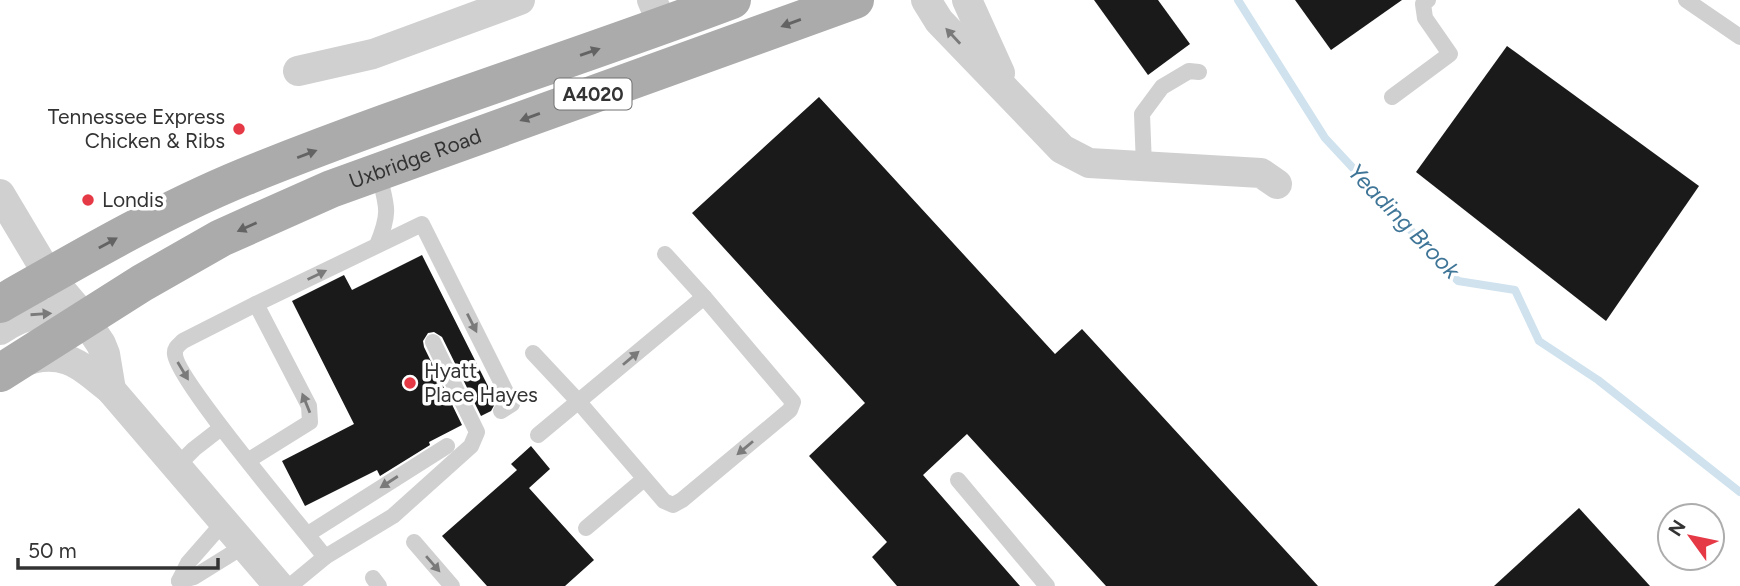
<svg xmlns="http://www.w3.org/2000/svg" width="1740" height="586" font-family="Figtree,sans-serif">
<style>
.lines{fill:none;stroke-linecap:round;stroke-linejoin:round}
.stream{stroke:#cfe2ee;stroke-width:8}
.building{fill:#1a1a1a}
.lane{stroke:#d0d0d0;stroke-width:16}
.street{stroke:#d0d0d0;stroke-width:30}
.primary{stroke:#ababab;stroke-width:38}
.oneway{fill:#636363}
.oneway2{fill:#7a7a7a}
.poi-dot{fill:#e63946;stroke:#fff;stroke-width:2.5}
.labels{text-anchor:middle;stroke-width:7;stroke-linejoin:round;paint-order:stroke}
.shield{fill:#fff;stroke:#707070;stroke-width:2}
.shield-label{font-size:19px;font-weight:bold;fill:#333}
.poi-label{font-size:21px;fill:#333;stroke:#fff;text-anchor:start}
.street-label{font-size:21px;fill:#333;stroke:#fff}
.water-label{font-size:23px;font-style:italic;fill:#3f7597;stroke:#fff}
</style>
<rect width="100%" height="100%" fill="#fff"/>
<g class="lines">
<!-- stream -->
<path class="stream" d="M 1238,0 L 1325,138 L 1458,281 L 1515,290 L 1539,341 L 1598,380 L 1740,492"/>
</g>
<!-- building -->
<g class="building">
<path d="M 1094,0 L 1158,0 L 1190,44 L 1148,75 Z"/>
<path d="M 1295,0 L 1402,0 L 1331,50 Z"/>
<path d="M 1507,46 L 1699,186 L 1606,321 L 1416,172 Z"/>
<path d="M 819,97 L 1055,354 L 1082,329 L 1318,586 L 1106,586 L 967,434 L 923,475 L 1020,586 L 897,586 L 872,557 L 887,542 L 809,456 L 865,403 L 692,213 Z"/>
<path d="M 422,255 L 496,402 L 491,411 L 481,416 L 442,337 L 434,332 L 428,333 L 423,341 L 424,347 L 462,425 L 429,442 L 430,445 L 380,476 L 377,470 L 305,506 L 282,461 L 354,424 L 292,301 L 344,275 L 352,290 Z"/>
<path d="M 531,446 L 550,469 L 529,488 L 594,560 L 565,586 L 487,586 L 442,536 L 517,470 L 511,464 Z"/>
<path d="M 1579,508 L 1650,586 L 1494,586 Z"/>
</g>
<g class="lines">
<!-- lane -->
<g class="lane">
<path d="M 1686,0 L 1740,37"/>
<path d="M 1392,97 L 1450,54 L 1425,18 L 1423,4 L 1428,0"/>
<path d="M 1144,166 L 1142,114 L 1162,87 L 1189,71 L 1199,72"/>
<path d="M 377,245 C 391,212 387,206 378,172"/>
<path d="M 665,254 L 704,297"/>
<path d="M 256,304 L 422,224 L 512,404 L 501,411"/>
<path d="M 533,353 L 578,401 L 664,501 L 673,505 L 682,500 L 790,410 L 793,402 L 704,297 L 538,435"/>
<path d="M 249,460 L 310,422 L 309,406 L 256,304 L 183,341 C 179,345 174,348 175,354 C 175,378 302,527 325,557 L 290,586"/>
<path d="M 176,467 L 194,449 L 221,428"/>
<path d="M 958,480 L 1047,586"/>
<path d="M 586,528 L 644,479"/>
<path d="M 308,534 L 447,446"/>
<path d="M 414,542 L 452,586"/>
<path d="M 325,557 L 393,516 L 471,446 L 477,432 L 433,342"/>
<path d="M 373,578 L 379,586"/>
<path d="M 179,581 L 194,577 L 244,546"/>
<path d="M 179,581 L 188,563 L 223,523"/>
</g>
<!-- street -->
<g class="street">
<path d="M 652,0 L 663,26"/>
<path d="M 926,0 L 939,21 L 1062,149 L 1089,163 L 1261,173 L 1277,184"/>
<path d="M 967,0 L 1000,73"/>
<path d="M 298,71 L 373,54 L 520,0"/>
<path d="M 0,194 L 49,276 L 78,310 L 101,344 L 105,354 L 111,390"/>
<path d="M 0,330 C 31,309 50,311 85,320"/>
<path d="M 20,363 C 61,346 81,365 111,390 L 279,586"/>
</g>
<!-- primary -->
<g class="primary">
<path d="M 0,304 C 79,259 159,212 244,177 C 404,112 570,61 732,0"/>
<path id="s1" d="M 0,373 L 142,283 L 221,238 L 331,189 L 855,0"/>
</g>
</g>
<!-- one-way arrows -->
<defs><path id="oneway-solid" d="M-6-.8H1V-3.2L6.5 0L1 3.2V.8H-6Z" transform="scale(1.75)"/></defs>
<g class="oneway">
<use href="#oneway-solid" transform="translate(791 23) rotate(160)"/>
<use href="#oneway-solid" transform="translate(590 52) rotate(-19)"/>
<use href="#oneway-solid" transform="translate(530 117) rotate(160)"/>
<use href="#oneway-solid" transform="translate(307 154) rotate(-21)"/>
<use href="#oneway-solid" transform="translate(247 227) rotate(156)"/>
<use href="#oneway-solid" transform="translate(108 243) rotate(-29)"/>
</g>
<g class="oneway2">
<use href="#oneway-solid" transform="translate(953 36) rotate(-133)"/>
<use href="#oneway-solid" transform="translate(317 275) rotate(-26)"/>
<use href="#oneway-solid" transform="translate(41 314) rotate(-4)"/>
<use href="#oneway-solid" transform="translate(472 323) rotate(63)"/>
<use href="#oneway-solid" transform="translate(631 358) rotate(-40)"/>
<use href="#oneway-solid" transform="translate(183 371) rotate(59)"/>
<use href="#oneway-solid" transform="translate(306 403) rotate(-112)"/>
<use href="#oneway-solid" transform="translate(745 448) rotate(140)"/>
<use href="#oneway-solid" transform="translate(389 482) rotate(147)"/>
<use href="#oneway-solid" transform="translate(433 564) rotate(49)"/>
</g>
<!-- markers -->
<g class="poi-dot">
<circle cx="239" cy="129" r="7"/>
<circle cx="88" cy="200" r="7"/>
<circle cx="410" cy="383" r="7"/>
</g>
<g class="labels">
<!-- shield labels -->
<rect class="shield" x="554.5" y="78.5" width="77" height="31" rx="5"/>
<g class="shield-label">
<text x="593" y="101">A4020</text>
</g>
<!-- poi labels -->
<g class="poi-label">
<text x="225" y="124" text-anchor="end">Tennessee Express<tspan x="225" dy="24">Chicken &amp; Ribs</tspan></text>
<text x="102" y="207">Londis</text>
<text x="424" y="378">Hyatt<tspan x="424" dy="24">Place Hayes</tspan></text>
</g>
<!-- street labels -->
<g class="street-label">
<text dy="7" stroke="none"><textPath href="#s1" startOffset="469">Uxbridge Road</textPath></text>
</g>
<!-- water labels -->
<g class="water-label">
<text transform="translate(1404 221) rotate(46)" y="8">Yeading Brook</text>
</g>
</g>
<!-- north arrow -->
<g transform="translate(1691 537) rotate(303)"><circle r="33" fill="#ffffff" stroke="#adadad" stroke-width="2"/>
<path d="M0-5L12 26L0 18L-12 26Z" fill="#e63946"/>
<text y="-10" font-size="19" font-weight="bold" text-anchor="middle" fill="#333333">N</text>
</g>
<!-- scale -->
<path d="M18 558v10h200v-10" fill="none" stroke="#333333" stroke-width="3.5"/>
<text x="28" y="558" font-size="21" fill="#333333" stroke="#ffffff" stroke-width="5" paint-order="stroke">50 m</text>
</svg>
